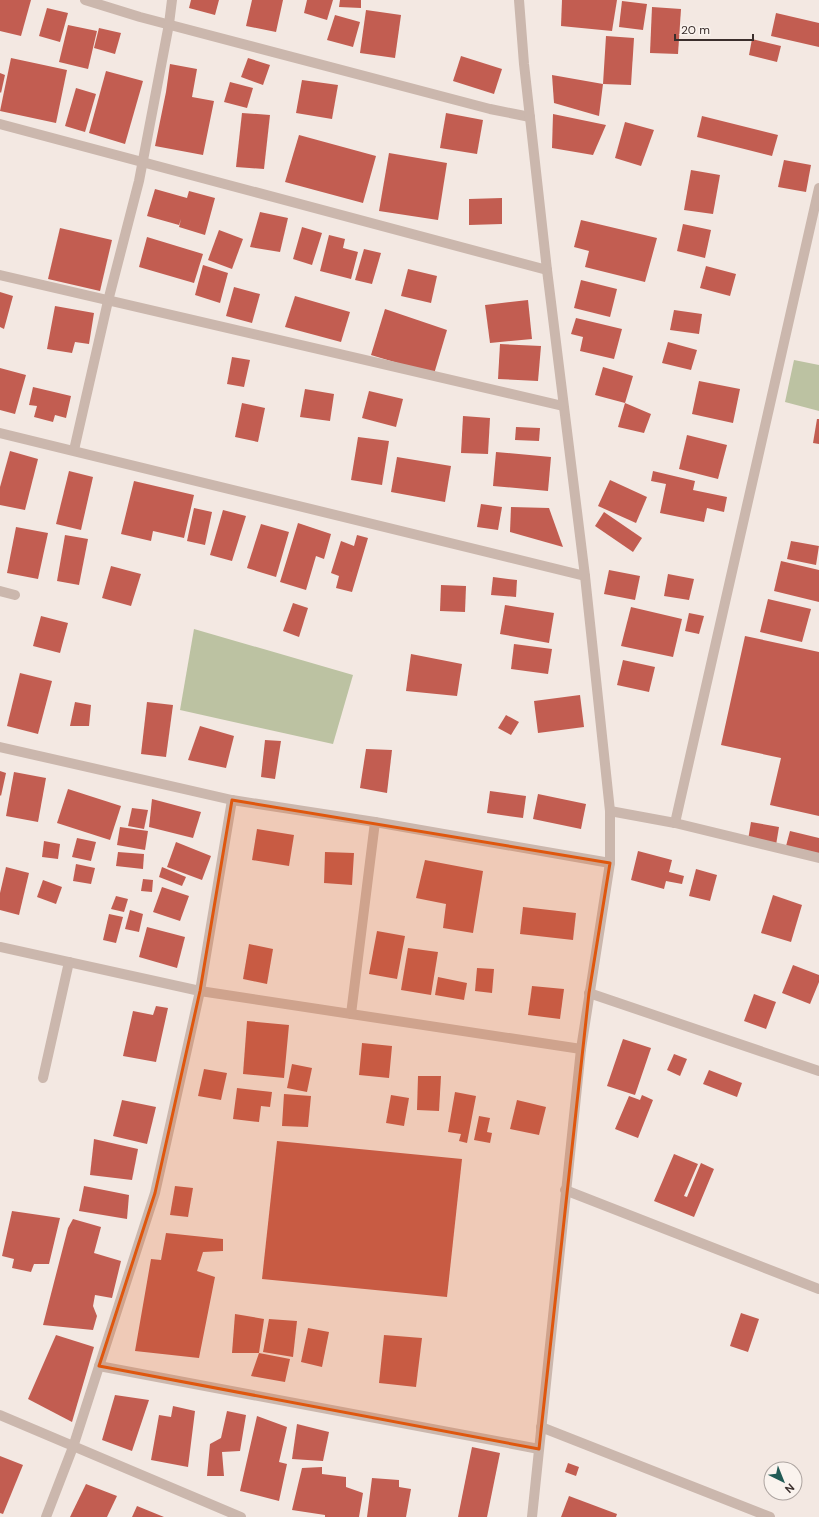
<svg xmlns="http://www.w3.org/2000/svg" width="819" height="1517" font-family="'DM Sans',sans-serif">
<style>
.green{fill:#bcc2a2}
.building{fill:#c25d51}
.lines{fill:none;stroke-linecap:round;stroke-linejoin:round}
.street{stroke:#cbb7ad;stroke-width:10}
.marked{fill:#df570e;fill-opacity:0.2;stroke:#df570e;stroke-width:3;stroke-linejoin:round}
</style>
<rect width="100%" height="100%" fill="#f3e8e2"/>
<!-- green -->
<g class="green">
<path d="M 794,360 L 819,365 L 819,411 L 785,402 Z"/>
<path d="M 194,629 L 353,675 L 333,744 L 180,710 Z"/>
</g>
<!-- building -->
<g class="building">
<path d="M 0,0 L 31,0 L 21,36 L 0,31 Z"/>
<path d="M 191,0 L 219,0 L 215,15 L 189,8 Z"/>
<path d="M 252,0 L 283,0 L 276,32 L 246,26 Z"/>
<path d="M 307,0 L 333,0 L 327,20 L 304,13 Z"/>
<path d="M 340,0 L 361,0 L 361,8 L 339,7 Z"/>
<path d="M 562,0 L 617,0 L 612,31 L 561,26 Z"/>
<path d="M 622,1 L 647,4 L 643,30 L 619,27 Z"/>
<path d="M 652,7 L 681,9 L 678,54 L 650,53 Z"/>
<path d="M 47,8 L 68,13 L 60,42 L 39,36 Z"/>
<path d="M 366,10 L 401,15 L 395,58 L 360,53 Z"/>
<path d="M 776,13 L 819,23 L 819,47 L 771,36 Z"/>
<path d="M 335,15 L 360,22 L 353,47 L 327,40 Z"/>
<path d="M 68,25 L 97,31 L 88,69 L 59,62 Z"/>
<path d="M 99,28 L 121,33 L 115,54 L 94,48 Z"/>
<path d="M 606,36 L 634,38 L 631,85 L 603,84 Z"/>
<path d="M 752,39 L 781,46 L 777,62 L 749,55 Z"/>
<path d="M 461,56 L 502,69 L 494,94 L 453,81 Z"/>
<path d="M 11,58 L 67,70 L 56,123 L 0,111 Z"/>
<path d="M 248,58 L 270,65 L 263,85 L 241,77 Z"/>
<path d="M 170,64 L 197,69 L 192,97 L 214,101 L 203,155 L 155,146 L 166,92 Z"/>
<path d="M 106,71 L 143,81 L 125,144 L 89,133 Z"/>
<path d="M 0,73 L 5,75 L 1,93 L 0,92 Z"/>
<path d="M 552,75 L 603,84 L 599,116 L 554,103 Z"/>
<path d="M 302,80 L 338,85 L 332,119 L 296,113 Z"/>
<path d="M 230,82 L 253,88 L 247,108 L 224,102 Z"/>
<path d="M 76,88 L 96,94 L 85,132 L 65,126 Z"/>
<path d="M 242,113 L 270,115 L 264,169 L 236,167 Z"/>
<path d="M 446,113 L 483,120 L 477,154 L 440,148 Z"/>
<path d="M 553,114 L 606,125 L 593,155 L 552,148 Z"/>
<path d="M 702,116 L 778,135 L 772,156 L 697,137 Z"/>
<path d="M 625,122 L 654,130 L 641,166 L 615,158 Z"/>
<path d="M 299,135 L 376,156 L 363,203 L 285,182 Z"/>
<path d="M 389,153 L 447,163 L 438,220 L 379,211 Z"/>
<path d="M 784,160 L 811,165 L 806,192 L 778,187 Z"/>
<path d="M 691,170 L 720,175 L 713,214 L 684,210 Z"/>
<path d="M 155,189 L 187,198 L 189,191 L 215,198 L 205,235 L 179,227 L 181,219 L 179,225 L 147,216 Z"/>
<path d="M 502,198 L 502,224 L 469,225 L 469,199 Z"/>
<path d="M 260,212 L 288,218 L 280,252 L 250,247 Z"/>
<path d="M 581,220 L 657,238 L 645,282 L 585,267 L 589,251 L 574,247 Z"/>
<path d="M 683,224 L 711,230 L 705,258 L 677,251 Z"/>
<path d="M 302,227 L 322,233 L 312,265 L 293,259 Z"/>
<path d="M 60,228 L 112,240 L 100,291 L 48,279 Z"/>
<path d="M 219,230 L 243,239 L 232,269 L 208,260 Z"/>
<path d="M 329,235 L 345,239 L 343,248 L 358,252 L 351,279 L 320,271 Z"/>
<path d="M 147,237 L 203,254 L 194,283 L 139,267 Z"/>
<path d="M 364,249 L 381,253 L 372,284 L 355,280 Z"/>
<path d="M 203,265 L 228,273 L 220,303 L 195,295 Z"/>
<path d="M 706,266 L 736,274 L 730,296 L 700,288 Z"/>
<path d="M 408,269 L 437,276 L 431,303 L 401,296 Z"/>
<path d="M 581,280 L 617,289 L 610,317 L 574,308 Z"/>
<path d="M 234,287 L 260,294 L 252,323 L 226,316 Z"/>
<path d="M 0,292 L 13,296 L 4,329 L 0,327 Z"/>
<path d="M 295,296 L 350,312 L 341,342 L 285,327 Z"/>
<path d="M 528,300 L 532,339 L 490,343 L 485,305 Z"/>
<path d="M 55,306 L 94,313 L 89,344 L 75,342 L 72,353 L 47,349 Z"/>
<path d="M 385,309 L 447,330 L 434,374 L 371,355 Z"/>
<path d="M 674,310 L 702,314 L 699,334 L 670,330 Z"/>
<path d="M 576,318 L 622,329 L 614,359 L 580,351 L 583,337 L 571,334 Z"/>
<path d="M 668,342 L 697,350 L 691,370 L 662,363 Z"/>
<path d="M 500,344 L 541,346 L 538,381 L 498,379 Z"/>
<path d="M 232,357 L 250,360 L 244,387 L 227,384 Z"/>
<path d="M 603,367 L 633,376 L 625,403 L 651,414 L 644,433 L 618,427 L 625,403 L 595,395 Z"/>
<path d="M 0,368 L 26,375 L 15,414 L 0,410 Z"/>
<path d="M 699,381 L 740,389 L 733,423 L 692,414 Z"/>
<path d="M 33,387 L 71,396 L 66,418 L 55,415 L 53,422 L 34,417 L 37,406 L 29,405 Z"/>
<path d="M 305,389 L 334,394 L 330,421 L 300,417 Z"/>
<path d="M 369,391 L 403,399 L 396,427 L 362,418 Z"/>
<path d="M 242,403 L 265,408 L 258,442 L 235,437 Z"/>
<path d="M 463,416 L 490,418 L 488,454 L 461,453 Z"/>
<path d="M 817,419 L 819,419 L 819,444 L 813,443 Z"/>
<path d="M 516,427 L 540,428 L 539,441 L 515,440 Z"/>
<path d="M 687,435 L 727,445 L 718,479 L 679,469 Z"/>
<path d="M 358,437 L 389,441 L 382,485 L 351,480 Z"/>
<path d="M 10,451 L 38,459 L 25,510 L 0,505 L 0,487 Z"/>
<path d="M 496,452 L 551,457 L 548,491 L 493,486 Z"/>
<path d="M 397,457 L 451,466 L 445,502 L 391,492 Z"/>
<path d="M 69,471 L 93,477 L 81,530 L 56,524 Z"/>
<path d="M 653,471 L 695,481 L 693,490 L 727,497 L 724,512 L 707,508 L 704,522 L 660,513 L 666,484 L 651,481 Z"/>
<path d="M 610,480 L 647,497 L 636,523 L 598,506 Z"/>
<path d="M 134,481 L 194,495 L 184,538 L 153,531 L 151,541 L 121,534 Z"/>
<path d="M 481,504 L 502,507 L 498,530 L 477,527 Z"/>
<path d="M 511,507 L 549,508 L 563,547 L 510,532 Z"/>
<path d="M 194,508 L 212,512 L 205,545 L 187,541 Z"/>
<path d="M 223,510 L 246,516 L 232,561 L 210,555 Z"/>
<path d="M 604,512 L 642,538 L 633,552 L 595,526 Z"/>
<path d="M 298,523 L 331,534 L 324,559 L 316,556 L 306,590 L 280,582 Z"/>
<path d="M 261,524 L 289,532 L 276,577 L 247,568 Z"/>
<path d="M 16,527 L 48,533 L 38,579 L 7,573 Z"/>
<path d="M 65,535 L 88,539 L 79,585 L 57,581 Z"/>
<path d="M 357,535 L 368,538 L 352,592 L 336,588 L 339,576 L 331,573 L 341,541 L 354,546 Z"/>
<path d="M 791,541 L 819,546 L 816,565 L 787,559 Z"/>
<path d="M 781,561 L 819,570 L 819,602 L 774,591 Z"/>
<path d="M 111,566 L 141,574 L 131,606 L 102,598 Z"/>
<path d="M 609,570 L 640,576 L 635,600 L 604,594 Z"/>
<path d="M 668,574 L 694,579 L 689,600 L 664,596 Z"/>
<path d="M 493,577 L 517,580 L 516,597 L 491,595 Z"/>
<path d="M 441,585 L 466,586 L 465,612 L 440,611 Z"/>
<path d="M 768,599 L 811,609 L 802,642 L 760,632 Z"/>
<path d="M 293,603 L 308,608 L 299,637 L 283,631 Z"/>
<path d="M 505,605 L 554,613 L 549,643 L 500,634 Z"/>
<path d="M 631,607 L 682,619 L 673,657 L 621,646 Z"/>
<path d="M 689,613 L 704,616 L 699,634 L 685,631 Z"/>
<path d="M 41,616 L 68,623 L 60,653 L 33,646 Z"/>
<path d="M 745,636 L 819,652 L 819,816 L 770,805 L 781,758 L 721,745 Z"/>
<path d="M 514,644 L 552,649 L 548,674 L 511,669 Z"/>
<path d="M 411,654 L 462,664 L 457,696 L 406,691 Z"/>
<path d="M 623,660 L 655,667 L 649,692 L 617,685 Z"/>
<path d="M 20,673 L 52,681 L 38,734 L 7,726 Z"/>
<path d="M 580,695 L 584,727 L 538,733 L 534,701 Z"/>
<path d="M 75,702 L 91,705 L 89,726 L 70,726 Z"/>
<path d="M 147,702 L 173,705 L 166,757 L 141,754 Z"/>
<path d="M 506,715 L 519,722 L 511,735 L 498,728 Z"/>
<path d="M 200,726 L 234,736 L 226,768 L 188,760 Z"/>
<path d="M 265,740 L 281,741 L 275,779 L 261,777 Z"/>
<path d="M 366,749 L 392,750 L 387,793 L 360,788 Z"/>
<path d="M 0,771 L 6,773 L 1,796 L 0,795 Z"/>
<path d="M 14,772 L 46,778 L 38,822 L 6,816 Z"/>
<path d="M 68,789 L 121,806 L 110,840 L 57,823 Z"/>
<path d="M 490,791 L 526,796 L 523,818 L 487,813 Z"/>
<path d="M 538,794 L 586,804 L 581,829 L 533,819 Z"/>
<path d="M 152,799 L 201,812 L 193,838 L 149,827 Z"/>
<path d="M 132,808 L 148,810 L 144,829 L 128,826 Z"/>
<path d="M 751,822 L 779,827 L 776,845 L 748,840 Z"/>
<path d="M 120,827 L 148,831 L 145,850 L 117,845 Z"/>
<path d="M 257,829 L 294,835 L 289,866 L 252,860 Z"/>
<path d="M 790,831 L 819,838 L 819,854 L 786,846 Z"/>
<path d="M 77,838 L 96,842 L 91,861 L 72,857 Z"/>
<path d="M 44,841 L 60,844 L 58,859 L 42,857 Z"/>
<path d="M 176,842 L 211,856 L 202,880 L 167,867 Z"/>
<path d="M 638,851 L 672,860 L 669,872 L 684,876 L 682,884 L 666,881 L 664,889 L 631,880 Z"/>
<path d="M 118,852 L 144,854 L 143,869 L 116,866 Z"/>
<path d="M 325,852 L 354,853 L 352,885 L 324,883 Z"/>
<path d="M 425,860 L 483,871 L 473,933 L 443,928 L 446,904 L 416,898 Z"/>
<path d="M 76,864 L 95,868 L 91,884 L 73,881 Z"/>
<path d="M 6,867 L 29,873 L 19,915 L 0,910 L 0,893 Z"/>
<path d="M 162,867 L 186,877 L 182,886 L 159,877 Z"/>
<path d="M 696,869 L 717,875 L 710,901 L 689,896 Z"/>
<path d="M 143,879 L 153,880 L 152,892 L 141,891 Z"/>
<path d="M 43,880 L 62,887 L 56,904 L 37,897 Z"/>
<path d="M 162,887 L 189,896 L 180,921 L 153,912 Z"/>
<path d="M 773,895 L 802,905 L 791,942 L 761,933 Z"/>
<path d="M 116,896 L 128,899 L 124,912 L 111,909 Z"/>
<path d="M 523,907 L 576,913 L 573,940 L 520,934 Z"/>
<path d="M 130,910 L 143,914 L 139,932 L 125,929 Z"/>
<path d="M 109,914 L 123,917 L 116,943 L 103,940 Z"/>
<path d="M 147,927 L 185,937 L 177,968 L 139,957 Z"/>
<path d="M 377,931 L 405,936 L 397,979 L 369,974 Z"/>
<path d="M 249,944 L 273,949 L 267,984 L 243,979 Z"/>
<path d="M 408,948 L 438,952 L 431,995 L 401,990 Z"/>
<path d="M 793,965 L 819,975 L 819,982 L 810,1004 L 782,993 Z"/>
<path d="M 477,968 L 494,969 L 492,993 L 475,991 Z"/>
<path d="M 438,977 L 467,983 L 464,1000 L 435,995 Z"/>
<path d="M 532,986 L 564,989 L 560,1019 L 528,1015 Z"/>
<path d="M 754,994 L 776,1002 L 766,1029 L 744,1021 Z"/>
<path d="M 156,1006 L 168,1008 L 156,1062 L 123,1056 L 133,1011 L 153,1015 Z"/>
<path d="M 247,1021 L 289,1025 L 284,1078 L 243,1074 Z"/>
<path d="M 623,1039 L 651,1048 L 635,1095 L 607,1086 Z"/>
<path d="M 362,1043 L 392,1046 L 389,1078 L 359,1075 Z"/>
<path d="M 674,1054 L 687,1059 L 680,1076 L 667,1070 Z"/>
<path d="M 292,1064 L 312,1068 L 307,1092 L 287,1088 Z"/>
<path d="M 204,1069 L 227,1073 L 221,1100 L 198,1096 Z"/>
<path d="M 709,1070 L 742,1083 L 737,1097 L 703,1084 Z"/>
<path d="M 418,1076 L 441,1076 L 439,1111 L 417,1110 Z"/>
<path d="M 237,1088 L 272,1092 L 270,1107 L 261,1106 L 259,1122 L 233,1119 Z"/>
<path d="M 455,1092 L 476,1096 L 467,1143 L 459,1141 L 461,1134 L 448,1132 Z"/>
<path d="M 284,1094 L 311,1096 L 308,1127 L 282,1126 Z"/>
<path d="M 391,1095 L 409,1098 L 404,1126 L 386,1123 Z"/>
<path d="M 642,1095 L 653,1100 L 638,1138 L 615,1129 L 629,1096 L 640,1100 Z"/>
<path d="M 122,1100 L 156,1107 L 147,1144 L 113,1136 Z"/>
<path d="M 517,1100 L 546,1107 L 539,1135 L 510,1129 Z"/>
<path d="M 479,1116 L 490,1118 L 487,1132 L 492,1133 L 490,1143 L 474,1140 Z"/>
<path d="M 94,1139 L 138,1149 L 132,1180 L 90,1175 Z"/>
<path d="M 277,1141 L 462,1159 L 447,1297 L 262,1279 Z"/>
<path d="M 674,1154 L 698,1164 L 684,1196 L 687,1197 L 701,1163 L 714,1169 L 694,1217 L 654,1201 Z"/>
<path d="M 84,1186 L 129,1195 L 127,1219 L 79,1211 Z"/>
<path d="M 175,1186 L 193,1188 L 188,1217 L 170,1215 Z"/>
<path d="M 12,1211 L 60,1218 L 49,1264 L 34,1264 L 31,1272 L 12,1268 L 14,1259 L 2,1256 Z"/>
<path d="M 73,1219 L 101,1227 L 94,1253 L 121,1261 L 112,1298 L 95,1295 L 93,1306 L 97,1316 L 93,1330 L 43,1325 L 68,1228 Z"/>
<path d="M 166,1233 L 223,1239 L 223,1251 L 203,1252 L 197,1271 L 215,1277 L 199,1358 L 135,1351 L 151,1259 L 161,1260 Z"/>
<path d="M 741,1313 L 759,1319 L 748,1352 L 730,1346 Z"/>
<path d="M 235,1314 L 264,1319 L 259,1353 L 232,1353 Z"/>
<path d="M 269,1319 L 297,1321 L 293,1357 L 263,1352 Z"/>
<path d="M 308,1328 L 329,1332 L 322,1367 L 301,1362 Z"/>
<path d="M 56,1335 L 94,1347 L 72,1422 L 28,1399 Z"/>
<path d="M 384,1335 L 422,1338 L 416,1387 L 379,1383 Z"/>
<path d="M 259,1353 L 290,1359 L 285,1382 L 251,1376 Z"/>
<path d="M 115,1395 L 149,1400 L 132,1451 L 102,1440 Z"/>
<path d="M 173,1406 L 195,1411 L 188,1467 L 151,1460 L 159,1415 L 171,1417 Z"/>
<path d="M 227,1411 L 246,1415 L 240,1451 L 222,1452 L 224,1476 L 207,1476 L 210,1444 L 221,1438 Z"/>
<path d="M 257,1416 L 287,1427 L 279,1462 L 287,1464 L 279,1501 L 240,1491 Z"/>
<path d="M 297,1424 L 329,1432 L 323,1461 L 292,1459 Z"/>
<path d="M 472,1447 L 500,1453 L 487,1517 L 458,1517 Z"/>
<path d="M 0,1456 L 23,1465 L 3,1514 L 0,1513 Z"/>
<path d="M 568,1463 L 579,1467 L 576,1476 L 565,1472 Z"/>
<path d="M 322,1467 L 322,1474 L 346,1477 L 346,1487 L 363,1493 L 359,1517 L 325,1517 L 325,1515 L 292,1510 L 302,1468 Z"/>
<path d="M 372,1478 L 399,1480 L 399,1487 L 411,1489 L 406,1517 L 367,1517 Z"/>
<path d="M 86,1484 L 117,1496 L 107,1517 L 70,1517 Z"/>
<path d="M 569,1496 L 617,1514 L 616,1517 L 561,1517 Z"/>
<path d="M 137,1506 L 164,1517 L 132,1517 Z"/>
</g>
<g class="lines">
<!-- street -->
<g class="street">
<path d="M 85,0 L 140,17 L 490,109 L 530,117"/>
<path d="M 519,0 L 524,64 L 547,270 L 585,576 L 610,811 L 610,863 L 581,1049 L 532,1517"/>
<path d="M 0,124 L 547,270"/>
<path d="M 0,275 L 563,406"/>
<path d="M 0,433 L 585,576"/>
<path d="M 74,450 L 108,301 L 139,181 L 169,24 L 172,0"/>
<path d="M 0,591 L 15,595"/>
<path d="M 0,747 L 232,800 L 375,822 L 610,863"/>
<path d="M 610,811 L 675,823 L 819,858"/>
<path d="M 675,823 L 819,188"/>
<path d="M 0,947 L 200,991 L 581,1049"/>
<path d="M 589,993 L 819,1071"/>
<path d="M 351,1014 L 375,822"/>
<path d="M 43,1078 L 69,962"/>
<path d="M 565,1190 L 819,1289"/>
<path d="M 99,1366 L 539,1449"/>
<path d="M 0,1415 L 241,1517"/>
<path d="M 541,1427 L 770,1517"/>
<path d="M 46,1517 L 73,1447 L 155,1193 L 200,991 L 232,800"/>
</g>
</g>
<!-- marked area -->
<path class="marked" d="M 232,800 L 610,863 L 589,993 L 539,1449 L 99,1366 L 155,1193 L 200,991 Z"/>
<!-- north arrow -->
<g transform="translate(783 1481) rotate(137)"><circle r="19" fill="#faf3ee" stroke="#ada4a0"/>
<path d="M0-3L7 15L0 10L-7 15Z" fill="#225b56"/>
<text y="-6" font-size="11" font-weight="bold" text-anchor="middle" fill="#3a2e2c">N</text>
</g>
<!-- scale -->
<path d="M675 34v6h78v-6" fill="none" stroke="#3a2e2c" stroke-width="2"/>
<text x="681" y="34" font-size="12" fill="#3a2e2c" stroke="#faf3ee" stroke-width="3" paint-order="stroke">20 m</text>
</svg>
